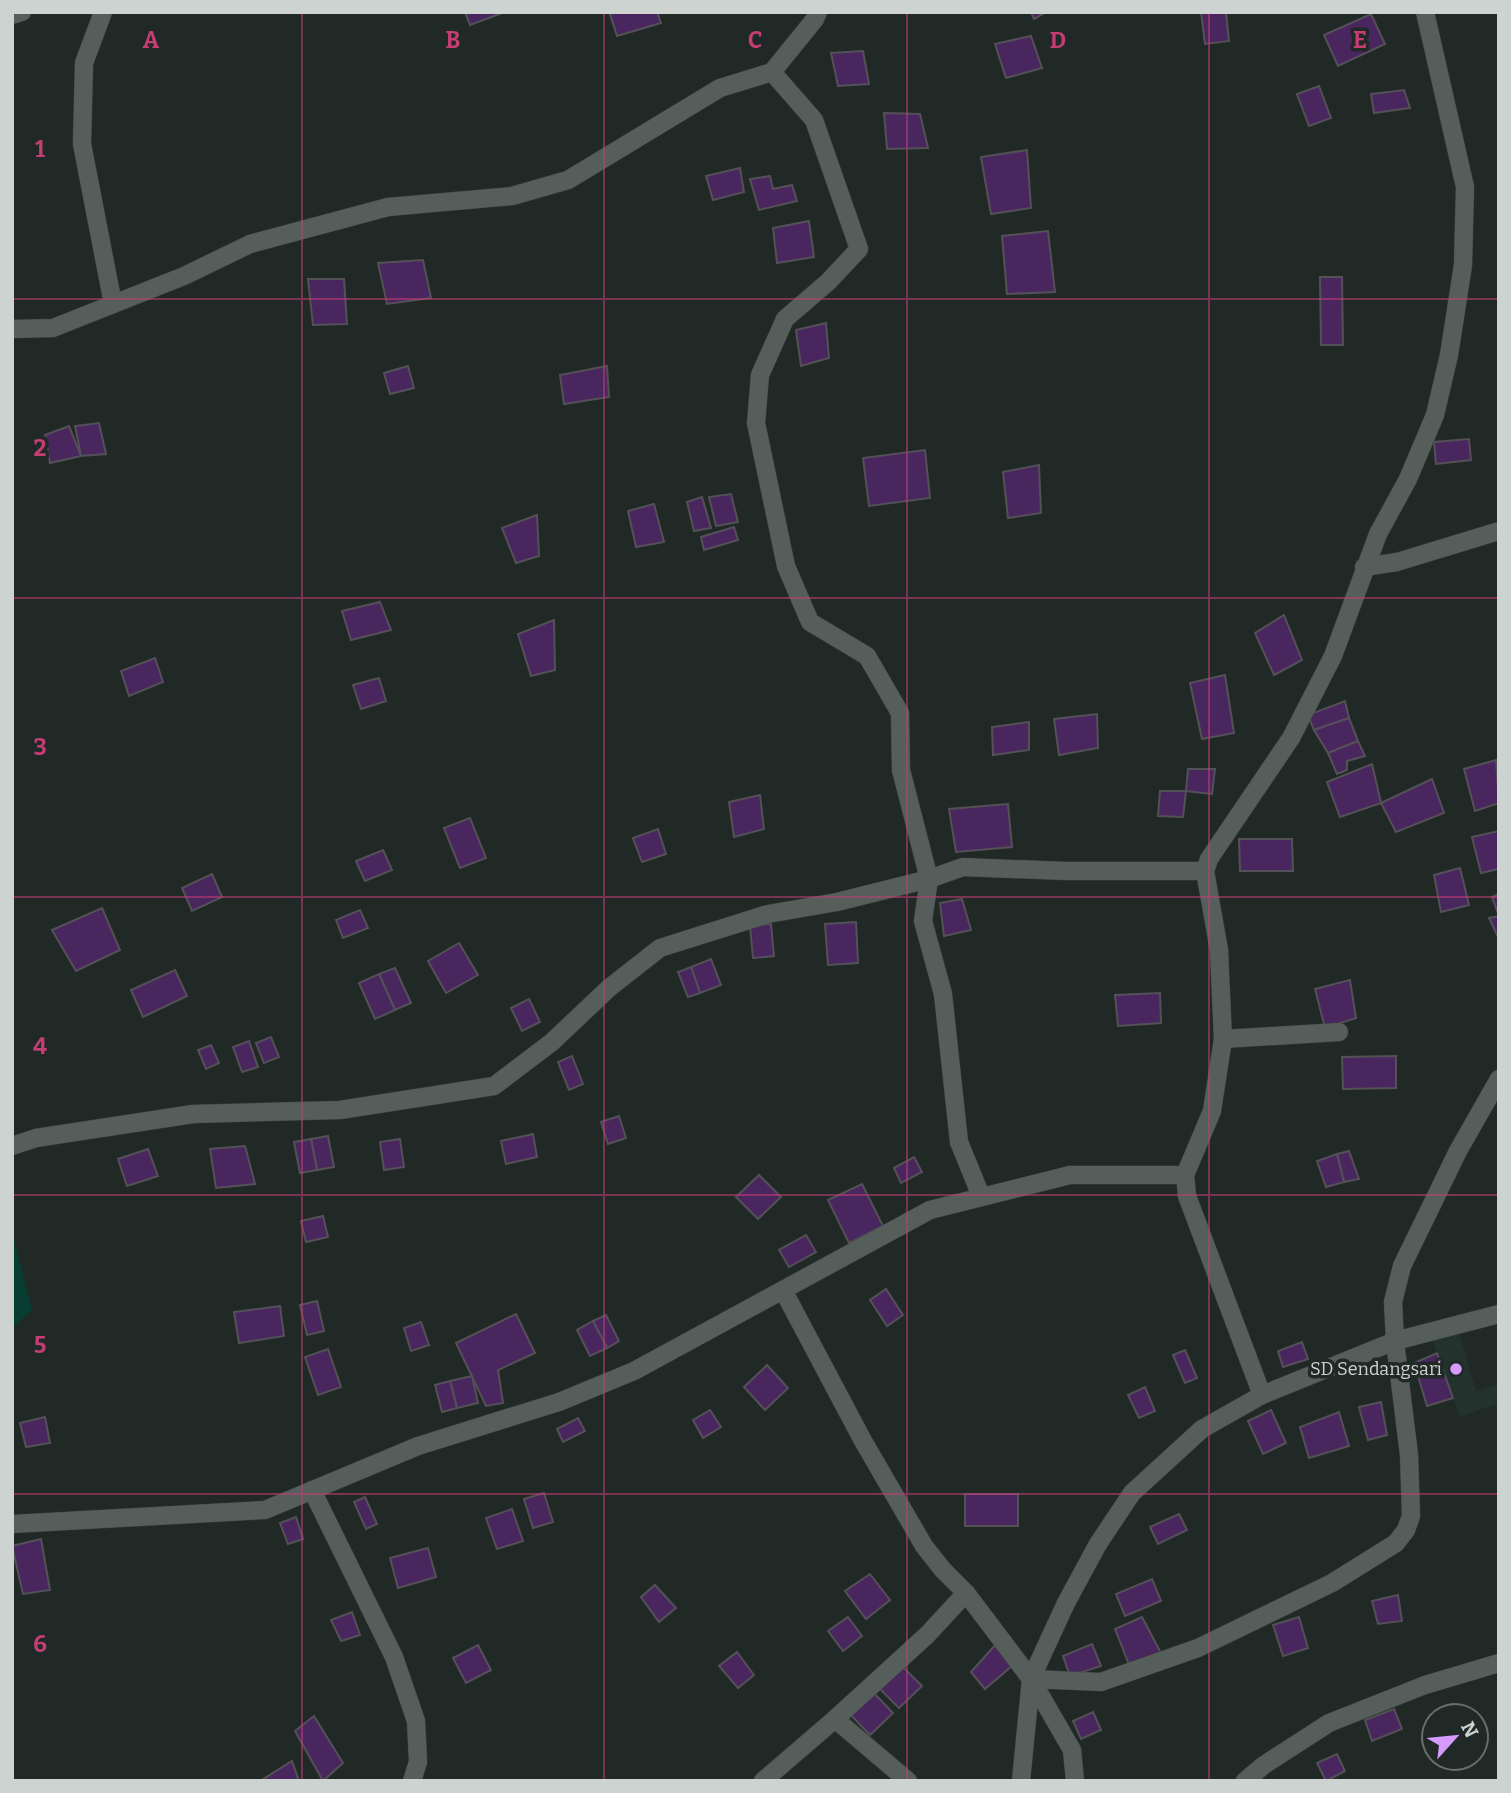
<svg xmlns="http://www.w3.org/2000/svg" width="1511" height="1793" font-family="Bitter,serif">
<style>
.built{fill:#23322d}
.green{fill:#083e32}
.building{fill:#4a265f;stroke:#545057;stroke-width:2}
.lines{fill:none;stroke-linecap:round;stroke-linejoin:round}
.minor-casing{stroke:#3d4442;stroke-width:19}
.minor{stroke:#555e5b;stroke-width:18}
.grid{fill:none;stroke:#c43d73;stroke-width:2;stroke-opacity:0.55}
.poi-dot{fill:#d59bfa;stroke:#212927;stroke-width:2.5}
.labels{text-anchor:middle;stroke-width:7;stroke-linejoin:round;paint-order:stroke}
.poi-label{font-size:18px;fill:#cdd3d1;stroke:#212927;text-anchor:end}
.grid-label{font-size:23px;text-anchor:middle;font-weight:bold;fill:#c43d73;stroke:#212927;stroke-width:7;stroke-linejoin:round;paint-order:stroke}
</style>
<rect width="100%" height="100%" fill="#212927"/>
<!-- built -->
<path class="built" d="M 1458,1329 L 1476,1391 L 1499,1384 L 1499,1403 L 1460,1417 L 1432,1339 Z"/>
<!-- green -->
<path class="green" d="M 12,1231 L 32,1310 L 12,1328 Z"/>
<!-- building -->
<g class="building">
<path d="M 465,12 L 505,12 L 470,25 Z"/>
<path d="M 615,12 L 657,12 L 661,23 L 617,36 L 610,14 Z"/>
<path d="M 1031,12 L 1046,12 L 1034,19 Z"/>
<path d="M 1201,12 L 1226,12 L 1229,41 L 1205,44 Z"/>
<path d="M 1371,14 L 1385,44 L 1338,66 L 1324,35 Z"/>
<path d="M 1031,36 L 1042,68 L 1006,78 L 995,44 Z"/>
<path d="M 863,51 L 869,84 L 838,86 L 831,53 Z"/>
<path d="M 1319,86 L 1331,118 L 1309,126 L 1297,94 Z"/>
<path d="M 1404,90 L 1410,108 L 1374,113 L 1371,94 Z"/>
<path d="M 884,113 L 920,114 L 928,148 L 887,149 Z"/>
<path d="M 1027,150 L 1031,208 L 991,214 L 981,157 Z"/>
<path d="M 740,168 L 744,192 L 713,200 L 706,176 Z"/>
<path d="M 770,176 L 773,189 L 792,185 L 797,201 L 759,210 L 750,179 Z"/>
<path d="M 809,221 L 814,257 L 777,263 L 773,228 Z"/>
<path d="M 1048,231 L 1055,292 L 1007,294 L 1002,236 Z"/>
<path d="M 423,260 L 431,298 L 387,304 L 378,263 Z"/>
<path d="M 1320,277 L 1342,277 L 1343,345 L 1321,345 Z"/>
<path d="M 308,279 L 344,279 L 347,324 L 313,325 Z"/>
<path d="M 826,323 L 829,358 L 801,366 L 796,330 Z"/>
<path d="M 408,366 L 414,388 L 390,394 L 384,373 Z"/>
<path d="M 607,366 L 609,397 L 564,404 L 560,375 Z"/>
<path d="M 99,423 L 106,454 L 81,456 L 75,426 Z"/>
<path d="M 69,426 L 81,456 L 50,463 L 45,435 Z"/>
<path d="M 1469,439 L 1471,460 L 1436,464 L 1434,442 Z"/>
<path d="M 925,450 L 930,498 L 869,506 L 863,458 Z"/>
<path d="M 1039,465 L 1041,513 L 1008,518 L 1003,472 Z"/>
<path d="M 731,494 L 738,522 L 716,526 L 709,497 Z"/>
<path d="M 702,497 L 711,528 L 694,531 L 687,502 Z"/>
<path d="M 654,504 L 664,542 L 636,547 L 628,511 Z"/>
<path d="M 537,515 L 539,556 L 516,563 L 502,528 Z"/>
<path d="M 734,527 L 738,540 L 704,550 L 701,537 Z"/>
<path d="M 380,602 L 391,630 L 351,640 L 342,611 Z"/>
<path d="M 1284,615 L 1302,660 L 1274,675 L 1255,633 Z"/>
<path d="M 554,620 L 555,670 L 531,676 L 518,634 Z"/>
<path d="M 155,658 L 163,682 L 129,696 L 121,671 Z"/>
<path d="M 1225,675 L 1234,733 L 1202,739 L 1190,683 Z"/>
<path d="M 379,678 L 386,701 L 361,709 L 353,685 Z"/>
<path d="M 1345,701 L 1349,718 L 1314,730 L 1308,715 Z"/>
<path d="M 1097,714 L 1098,748 L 1059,755 L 1054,719 Z"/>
<path d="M 1349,718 L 1358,741 L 1328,753 L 1314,730 Z"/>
<path d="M 1029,722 L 1029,750 L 993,755 L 992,727 Z"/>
<path d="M 1358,741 L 1365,756 L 1347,761 L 1347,770 L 1337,774 L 1328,753 Z"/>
<path d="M 1496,760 L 1499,803 L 1475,811 L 1464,769 Z"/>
<path d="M 1372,764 L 1381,803 L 1340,817 L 1327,782 Z"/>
<path d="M 1188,769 L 1215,769 L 1212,794 L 1186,791 Z"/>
<path d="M 1432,779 L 1444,813 L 1396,832 L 1381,803 Z"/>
<path d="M 1160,791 L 1186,791 L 1183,817 L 1158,816 Z"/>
<path d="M 760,795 L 764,829 L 734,837 L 729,802 Z"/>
<path d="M 1008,804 L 1012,847 L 956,852 L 949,809 Z"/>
<path d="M 470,818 L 486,858 L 460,868 L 444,828 Z"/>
<path d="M 658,829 L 666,854 L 642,862 L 633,838 Z"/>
<path d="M 1499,831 L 1499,869 L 1481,873 L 1472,837 Z"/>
<path d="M 1239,839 L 1292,839 L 1293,871 L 1240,871 Z"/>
<path d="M 383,850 L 392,870 L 365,881 L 356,861 Z"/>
<path d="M 1460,868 L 1469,905 L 1441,912 L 1434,875 Z"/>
<path d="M 212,874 L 222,897 L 192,911 L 182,888 Z"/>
<path d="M 1499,894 L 1499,916 L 1492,897 Z"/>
<path d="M 962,899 L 971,930 L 944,936 L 940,903 Z"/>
<path d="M 102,908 L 120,950 L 76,971 L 52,930 Z"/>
<path d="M 360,910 L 368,928 L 343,938 L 336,920 Z"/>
<path d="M 1499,916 L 1499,939 L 1489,918 Z"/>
<path d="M 856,922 L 858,963 L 828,965 L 825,924 Z"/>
<path d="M 771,924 L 774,956 L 753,958 L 750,926 Z"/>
<path d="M 459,943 L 478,975 L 446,993 L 428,961 Z"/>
<path d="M 711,959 L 721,985 L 700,993 L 691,967 Z"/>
<path d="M 691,967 L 700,993 L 688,997 L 678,972 Z"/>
<path d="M 395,968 L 411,1003 L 395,1010 L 379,974 Z"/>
<path d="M 175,970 L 187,996 L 143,1017 L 131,990 Z"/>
<path d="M 379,974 L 395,1010 L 375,1019 L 359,983 Z"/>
<path d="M 1350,980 L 1356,1018 L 1325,1028 L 1315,989 Z"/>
<path d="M 1160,993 L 1161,1023 L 1118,1026 L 1115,995 Z"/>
<path d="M 529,999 L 540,1022 L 522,1031 L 511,1008 Z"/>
<path d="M 271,1037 L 279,1057 L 264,1063 L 256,1043 Z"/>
<path d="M 249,1041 L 258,1067 L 242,1072 L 233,1047 Z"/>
<path d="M 211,1045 L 219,1063 L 206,1069 L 198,1050 Z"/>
<path d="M 572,1056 L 583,1084 L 569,1090 L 558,1062 Z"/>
<path d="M 1396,1056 L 1396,1088 L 1343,1089 L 1342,1057 Z"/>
<path d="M 619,1116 L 626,1138 L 608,1144 L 601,1122 Z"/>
<path d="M 533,1134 L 537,1157 L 506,1164 L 501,1141 Z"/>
<path d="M 328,1136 L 334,1167 L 317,1170 L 311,1139 Z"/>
<path d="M 311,1139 L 317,1170 L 300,1173 L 294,1142 Z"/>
<path d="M 400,1139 L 404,1167 L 384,1170 L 380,1142 Z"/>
<path d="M 245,1146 L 255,1184 L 216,1188 L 210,1149 Z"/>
<path d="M 148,1149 L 158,1176 L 127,1186 L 118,1159 Z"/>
<path d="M 1349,1151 L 1359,1179 L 1344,1182 L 1337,1154 Z"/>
<path d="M 1337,1154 L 1344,1182 L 1326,1187 L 1317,1161 Z"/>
<path d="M 914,1157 L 922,1172 L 901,1183 L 894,1168 Z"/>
<path d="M 759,1175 L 781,1197 L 758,1219 L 736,1197 Z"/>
<path d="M 862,1184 L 883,1226 L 849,1243 L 828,1200 Z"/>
<path d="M 323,1216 L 328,1237 L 306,1242 L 301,1221 Z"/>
<path d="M 806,1235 L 816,1252 L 789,1267 L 779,1250 Z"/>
<path d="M 886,1289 L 903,1315 L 887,1326 L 870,1300 Z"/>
<path d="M 317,1301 L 324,1331 L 307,1335 L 300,1305 Z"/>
<path d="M 280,1306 L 284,1336 L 239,1343 L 234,1312 Z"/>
<path d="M 516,1314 L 535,1353 L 498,1370 L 503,1403 L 486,1406 L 456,1343 Z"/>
<path d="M 606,1315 L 619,1341 L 607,1348 L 593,1321 Z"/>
<path d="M 593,1321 L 607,1348 L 590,1356 L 577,1330 Z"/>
<path d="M 421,1322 L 429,1345 L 411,1351 L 404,1328 Z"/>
<path d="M 1302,1342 L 1308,1359 L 1283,1367 L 1278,1351 Z"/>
<path d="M 328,1349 L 341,1387 L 318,1395 L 305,1357 Z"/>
<path d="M 1185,1350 L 1197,1378 L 1185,1383 L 1173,1355 Z"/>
<path d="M 1437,1353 L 1453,1398 L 1427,1406 L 1414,1363 Z"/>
<path d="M 767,1365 L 788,1388 L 765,1410 L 744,1387 Z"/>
<path d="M 472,1376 L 478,1403 L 457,1408 L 450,1381 Z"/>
<path d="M 450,1381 L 457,1408 L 442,1412 L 435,1385 Z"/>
<path d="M 1145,1387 L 1155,1411 L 1139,1418 L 1128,1395 Z"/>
<path d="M 1381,1402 L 1387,1435 L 1368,1440 L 1359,1407 Z"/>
<path d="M 710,1410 L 721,1427 L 703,1438 L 693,1420 Z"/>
<path d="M 1271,1410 L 1286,1443 L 1263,1454 L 1248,1421 Z"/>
<path d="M 1339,1412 L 1349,1446 L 1309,1458 L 1300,1427 Z"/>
<path d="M 45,1417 L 50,1443 L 26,1447 L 20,1423 Z"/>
<path d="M 578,1418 L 585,1431 L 563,1442 L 557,1429 Z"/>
<path d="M 544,1493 L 553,1522 L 533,1528 L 524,1499 Z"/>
<rect x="965" y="1494" width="53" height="32"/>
<path d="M 365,1497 L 377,1524 L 366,1529 L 354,1502 Z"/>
<path d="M 512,1509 L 523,1541 L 497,1549 L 486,1518 Z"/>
<path d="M 1179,1514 L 1187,1530 L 1158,1544 L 1150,1527 Z"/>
<path d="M 296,1517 L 303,1539 L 288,1544 L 280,1523 Z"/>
<path d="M 41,1539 L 50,1590 L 23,1594 L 12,1546 Z"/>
<path d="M 428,1548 L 436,1577 L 398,1588 L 390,1558 Z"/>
<path d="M 870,1574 L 890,1600 L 866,1619 L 845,1591 Z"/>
<path d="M 1152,1579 L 1161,1601 L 1125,1616 L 1116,1594 Z"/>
<path d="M 655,1585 L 676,1608 L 659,1622 L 641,1597 Z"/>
<path d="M 1398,1595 L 1402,1621 L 1378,1624 L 1372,1601 Z"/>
<path d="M 352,1612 L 360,1635 L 341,1641 L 331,1620 Z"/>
<path d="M 848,1617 L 862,1636 L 843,1651 L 828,1631 Z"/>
<path d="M 1142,1617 L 1161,1653 L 1130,1667 L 1115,1629 Z"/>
<path d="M 1299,1617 L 1308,1648 L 1283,1656 L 1273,1625 Z"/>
<path d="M 996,1644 L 1013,1665 L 985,1689 L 971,1672 Z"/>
<path d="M 1092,1644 L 1101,1666 L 1070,1676 L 1063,1656 Z"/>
<path d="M 478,1645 L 491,1670 L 466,1683 L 453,1658 Z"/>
<path d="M 737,1652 L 754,1675 L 738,1688 L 719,1666 Z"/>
<path d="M 900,1664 L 922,1686 L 899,1708 L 877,1686 Z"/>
<path d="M 871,1690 L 893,1713 L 870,1735 L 848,1712 Z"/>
<path d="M 1394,1709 L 1402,1729 L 1372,1741 L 1365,1720 Z"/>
<path d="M 1093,1712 L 1101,1730 L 1081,1739 L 1073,1721 Z"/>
<path d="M 314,1716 L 343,1763 L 323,1781 L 295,1731 Z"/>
<path d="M 1337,1754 L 1345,1771 L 1326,1781 L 1317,1763 Z"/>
<path d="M 292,1761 L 299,1781 L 260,1781 Z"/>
</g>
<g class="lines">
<!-- minor casing -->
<g class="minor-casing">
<g id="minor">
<path d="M 103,12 L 84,63 L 82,144 L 113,304"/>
<path d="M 12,15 L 22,12"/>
<path d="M 772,72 L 814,120 L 859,249 L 828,282 L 785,319 L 760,375 L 756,423 L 786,566 L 810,622 L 867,656 L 900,713 L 901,770 L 929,879 L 923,921 L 943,994 L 959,1142 L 981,1196"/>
<path d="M 12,329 L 53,328 L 184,276 L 250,244 L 388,207 L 512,196 L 568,180 L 720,88 L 772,72 L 815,19 L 818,12"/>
<path d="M 1364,567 L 1397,562 L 1499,531"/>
<path d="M 1223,1039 L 1339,1032"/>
<path d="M 12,1146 L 36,1138 L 193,1114 L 340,1110 L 494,1086 L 552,1042 L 609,988 L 660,948 L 768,914 L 837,902 L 929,879 L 963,867 L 1066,871 L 1205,871"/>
<path d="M 783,1290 L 862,1439 L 924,1546 L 943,1570 L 966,1593 L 1031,1679 L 1072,1750 L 1075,1781"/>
<path d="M 1262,1395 L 1187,1196 L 1185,1175 L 1212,1111 L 1223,1039 L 1219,950 L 1205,871 L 1209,859 L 1291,738 L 1333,656 L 1378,534 L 1408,479 L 1435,415 L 1449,355 L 1463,265 L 1465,187 L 1425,12"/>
<path d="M 312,1490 L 394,1657 L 416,1721 L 418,1762 L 412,1781"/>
<path d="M 12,1524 L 265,1510 L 418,1446 L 559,1402 L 634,1371 L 930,1210 L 1070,1175 L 1185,1175"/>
<path d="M 1031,1679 L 1101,1682 L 1198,1648 L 1332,1583 L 1396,1543 L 1406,1530 L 1411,1516 L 1409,1455 L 1395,1341 L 1393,1302 L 1402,1266 L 1458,1151 L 1499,1079"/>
<path d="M 835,1719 L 908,1781"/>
<path d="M 763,1781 L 835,1719 L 927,1635 L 966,1593"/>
<path d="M 1021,1781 L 1031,1679 L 1066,1603 L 1098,1544 L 1132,1493 L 1202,1429 L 1262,1395 L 1395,1341 L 1499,1314"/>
<path d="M 1245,1781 L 1264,1765 L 1329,1723 L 1425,1685 L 1499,1663"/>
</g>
</g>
<!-- minor -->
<use href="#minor" class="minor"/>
</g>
<!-- grid -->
<path class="grid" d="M 302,12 L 302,1781M 604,12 L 604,1781M 907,12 L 907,1781M 1209,12 L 1209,1781M 12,299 L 1499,299M 12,598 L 1499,598M 12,897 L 1499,897M 12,1195 L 1499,1195M 12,1494 L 1499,1494"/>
<!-- markers -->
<circle class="poi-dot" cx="1456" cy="1369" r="7"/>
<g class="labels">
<!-- poi labels -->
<g class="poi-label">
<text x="1442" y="1375">SD Sendangsari</text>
</g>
</g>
<g class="grid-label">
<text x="151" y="48">A</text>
<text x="453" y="48">B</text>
<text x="755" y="48">C</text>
<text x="1058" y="48">D</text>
<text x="1360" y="48">E</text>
<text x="40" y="157">1</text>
<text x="40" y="456">2</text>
<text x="40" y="755">3</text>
<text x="40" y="1054">4</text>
<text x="40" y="1353">5</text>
<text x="40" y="1652">6</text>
</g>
<!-- border -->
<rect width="1511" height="1793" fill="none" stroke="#cdd3d1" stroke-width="28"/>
<!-- north arrow -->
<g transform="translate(1455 1737) rotate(63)"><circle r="33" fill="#212927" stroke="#666d6b" stroke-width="2"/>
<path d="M0-5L12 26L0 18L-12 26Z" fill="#d59bfa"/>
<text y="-10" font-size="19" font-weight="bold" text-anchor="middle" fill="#cdd3d1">N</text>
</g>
</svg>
